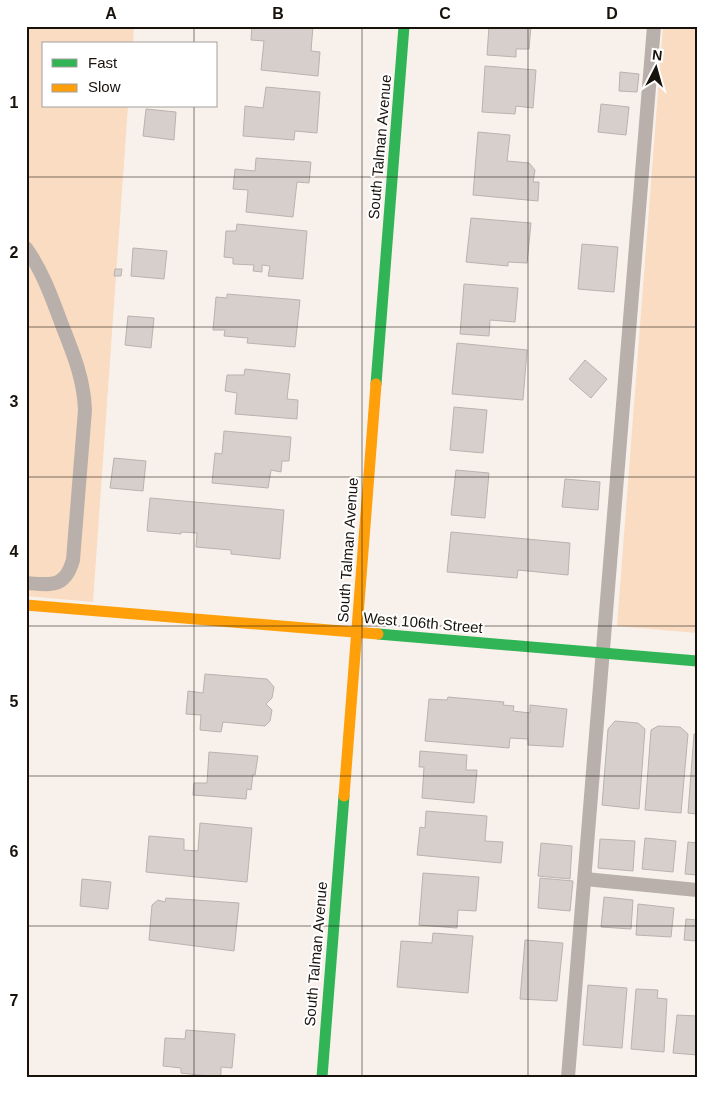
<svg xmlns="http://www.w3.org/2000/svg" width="723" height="1103" font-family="Helvetica,sans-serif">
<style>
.green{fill:#f9dcc1}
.building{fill:#d6cfcb;stroke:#b9b2ae}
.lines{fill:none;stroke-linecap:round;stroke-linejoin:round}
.lane{stroke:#b9b0ac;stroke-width:14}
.fast{stroke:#30b455;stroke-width:11}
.slow{stroke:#ff9f0a;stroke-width:11}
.grid{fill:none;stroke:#18120d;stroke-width:1;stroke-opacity:0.55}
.labels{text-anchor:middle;stroke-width:4;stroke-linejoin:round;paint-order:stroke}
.street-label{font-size:15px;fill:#18120d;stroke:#fff}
.neatline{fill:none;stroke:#18120d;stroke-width:2}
.grid-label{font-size:16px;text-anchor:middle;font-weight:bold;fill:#18120d}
</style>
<rect width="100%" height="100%" fill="#f8f1eb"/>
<!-- green -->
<g class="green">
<path d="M 26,26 L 134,26 L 133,44 L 44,44 L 44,106 L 128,106 L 93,602 L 26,596 Z"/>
<path d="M 663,26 L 697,26 L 697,633 L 617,626 Z"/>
</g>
<!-- building -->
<g class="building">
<path d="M 252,26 L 313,26 L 311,51 L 320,52 L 318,76 L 261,70 L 264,41 L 251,40 Z"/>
<path d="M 489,26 L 531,26 L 529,49 L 516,49 L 516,57 L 487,55 Z"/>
<path d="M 485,66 L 536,70 L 533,108 L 516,106 L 515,114 L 482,112 Z"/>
<path d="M 620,72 L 639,74 L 637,92 L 619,91 Z"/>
<path d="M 266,87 L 320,92 L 317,133 L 295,131 L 294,140 L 243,136 L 245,106 L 263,108 Z"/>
<path d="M 601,104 L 629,107 L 626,135 L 598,132 Z"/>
<path d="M 146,109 L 176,112 L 174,140 L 143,136 Z"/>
<path d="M 478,132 L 510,135 L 507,161 L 529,163 L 535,170 L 533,182 L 539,182 L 538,201 L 473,195 Z"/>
<path d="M 256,158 L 311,162 L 309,183 L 297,182 L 293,217 L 246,212 L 248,190 L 233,189 L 235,169 L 255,171 Z"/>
<path d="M 471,218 L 531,223 L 527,263 L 508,262 L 508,266 L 466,262 Z"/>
<path d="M 237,224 L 307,231 L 303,279 L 268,276 L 270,266 L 262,265 L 262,272 L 253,271 L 254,265 L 233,264 L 233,258 L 224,257 L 226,231 L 236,231 Z"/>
<path d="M 582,244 L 618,247 L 614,292 L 578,289 Z"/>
<path d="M 133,248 L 167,251 L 164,279 L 131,276 Z"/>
<path d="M 115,269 L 122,269 L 121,276 L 114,276 Z"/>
<path d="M 464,284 L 518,288 L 515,322 L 490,320 L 489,336 L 460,334 Z"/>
<path d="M 227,294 L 300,300 L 295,347 L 247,343 L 248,338 L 224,336 L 225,330 L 213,330 L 216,297 L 227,298 Z"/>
<path d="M 128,316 L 154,318 L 151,348 L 125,345 Z"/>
<path d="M 457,343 L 527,350 L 523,400 L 452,394 Z"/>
<path d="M 585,360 L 607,379 L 591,398 L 569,379 Z"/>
<path d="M 245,369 L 290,374 L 287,399 L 298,400 L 297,419 L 235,414 L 237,393 L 225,391 L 227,375 L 244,375 Z"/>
<path d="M 454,407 L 487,410 L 483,453 L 450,450 Z"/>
<path d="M 224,431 L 291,437 L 289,461 L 282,461 L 281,472 L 271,470 L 268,488 L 212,483 L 215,453 L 222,454 Z"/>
<path d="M 114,458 L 146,461 L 143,491 L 110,488 Z"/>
<path d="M 456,470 L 489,473 L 485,518 L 451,515 Z"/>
<path d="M 565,479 L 600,482 L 598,510 L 562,507 Z"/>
<path d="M 150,498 L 284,510 L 280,559 L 231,554 L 231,550 L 196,547 L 197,533 L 181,532 L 181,534 L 147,531 Z"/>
<path d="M 451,532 L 570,543 L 568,575 L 518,570 L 517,578 L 447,572 Z"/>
<path d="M 205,674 L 267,679 L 274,687 L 272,698 L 266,704 L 272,710 L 270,721 L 265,726 L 223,722 L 221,732 L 200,730 L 201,715 L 186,714 L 188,691 L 203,693 Z"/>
<path d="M 448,697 L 504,702 L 503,705 L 514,706 L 513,711 L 530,713 L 530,705 L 567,709 L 563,747 L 528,745 L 528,739 L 510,738 L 509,748 L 425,741 L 429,699 L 447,700 Z"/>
<path d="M 615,721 L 638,723 L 645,729 L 639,809 L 602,805 L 608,729 Z"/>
<path d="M 658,726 L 680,727 L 688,734 L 681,813 L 645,810 L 651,730 Z"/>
<path d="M 697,733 L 697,814 L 688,813 L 694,734 Z"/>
<path d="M 420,751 L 467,755 L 466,770 L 477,770 L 474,803 L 422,798 L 424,767 L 419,767 Z"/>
<path d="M 209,752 L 258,756 L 255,775 L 253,774 L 251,790 L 247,789 L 246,799 L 193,795 L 194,783 L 207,783 Z"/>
<path d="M 426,811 L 487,816 L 485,841 L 503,842 L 501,863 L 417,855 L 420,827 L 425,828 Z"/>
<path d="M 200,823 L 252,828 L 247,882 L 146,872 L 149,836 L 184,839 L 184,850 L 198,851 Z"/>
<path d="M 645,838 L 676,841 L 673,872 L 642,869 Z"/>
<path d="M 600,839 L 635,841 L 633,871 L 598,868 Z"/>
<path d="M 688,842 L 697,843 L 697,875 L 685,874 Z"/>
<path d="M 541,843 L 572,846 L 570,879 L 538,876 Z"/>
<path d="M 423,873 L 479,877 L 476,911 L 458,910 L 457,928 L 419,925 Z"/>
<path d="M 540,878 L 573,881 L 570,911 L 538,908 Z"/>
<path d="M 82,879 L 111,882 L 108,909 L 80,906 Z"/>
<path d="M 604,897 L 633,900 L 631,929 L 601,927 Z"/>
<path d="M 166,898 L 239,903 L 234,951 L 149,940 L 152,905 L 158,900 L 165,902 Z"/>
<path d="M 638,904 L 674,908 L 671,937 L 636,935 Z"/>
<path d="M 686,919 L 697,920 L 697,941 L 684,940 Z"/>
<path d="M 433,933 L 473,936 L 468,993 L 397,987 L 401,941 L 432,943 Z"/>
<path d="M 525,940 L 563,943 L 557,1001 L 520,999 Z"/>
<path d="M 588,985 L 627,988 L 622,1048 L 583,1045 Z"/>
<path d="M 636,989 L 658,990 L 657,998 L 667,999 L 664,1052 L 631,1049 Z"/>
<path d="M 677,1015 L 697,1016 L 697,1055 L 673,1053 Z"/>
<path d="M 186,1030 L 235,1034 L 232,1068 L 221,1067 L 221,1077 L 217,1077 L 181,1073 L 181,1068 L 163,1066 L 165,1038 L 185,1039 Z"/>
</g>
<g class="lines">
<!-- lane -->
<g class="lane">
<path d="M 26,248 C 43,272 52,298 62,325 C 73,353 84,379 85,410 L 73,560 C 65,588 52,585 26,583"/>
<path d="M 585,879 L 697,890"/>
<path d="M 568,1077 L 654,26"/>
</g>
<!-- fast -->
<g class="fast">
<path d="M 376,384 L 404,26"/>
<path d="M 378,634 L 697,661"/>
<path d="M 322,1077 L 344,796"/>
</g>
<!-- slow -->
<g class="slow">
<path d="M 26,605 L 378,634"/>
<path d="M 344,796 L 376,384"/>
</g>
</g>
<!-- grid -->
<path class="grid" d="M 194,26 L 194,44M 362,26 L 362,1077M 528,26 L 528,1077M 194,106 L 194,1077M 26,177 L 697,177M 26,327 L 697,327M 26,477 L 697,477M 26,626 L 697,626M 26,776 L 697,776M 26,926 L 697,926"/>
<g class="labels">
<!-- street labels -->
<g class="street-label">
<text transform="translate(380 147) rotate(-85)" y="5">South Talman Avenue</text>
<text transform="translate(348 550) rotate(-86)" y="5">South Talman Avenue</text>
<text transform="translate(423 623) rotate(5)" y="5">West 106th Street</text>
<text transform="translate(316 954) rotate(-85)" y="5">South Talman Avenue</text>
</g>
</g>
<!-- border -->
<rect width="723" height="1103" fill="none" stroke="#ffffff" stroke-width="55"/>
<!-- legend -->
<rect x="42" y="42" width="175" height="65" fill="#ffffff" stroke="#a3a09e"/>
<rect x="52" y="59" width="25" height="8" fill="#30b455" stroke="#a3a09e"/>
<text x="88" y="68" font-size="15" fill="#18120d">Fast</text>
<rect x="52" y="84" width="25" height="8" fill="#ff9f0a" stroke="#a3a09e"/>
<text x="88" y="92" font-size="15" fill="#18120d">Slow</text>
<!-- north arrow -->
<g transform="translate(656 68) rotate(6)" stroke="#ffffff" stroke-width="4" paint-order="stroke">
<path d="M0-4L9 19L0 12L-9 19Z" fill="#18120d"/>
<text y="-8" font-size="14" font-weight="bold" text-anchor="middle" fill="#18120d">N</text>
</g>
<rect x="28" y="28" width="668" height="1048" class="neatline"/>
<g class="grid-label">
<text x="111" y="19">A</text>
<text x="278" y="19">B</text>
<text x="445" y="19">C</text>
<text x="612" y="19">D</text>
<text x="14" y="108">1</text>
<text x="14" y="258">2</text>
<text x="14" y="407">3</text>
<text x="14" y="557">4</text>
<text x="14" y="707">5</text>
<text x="14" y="857">6</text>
<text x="14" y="1006">7</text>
</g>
</svg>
